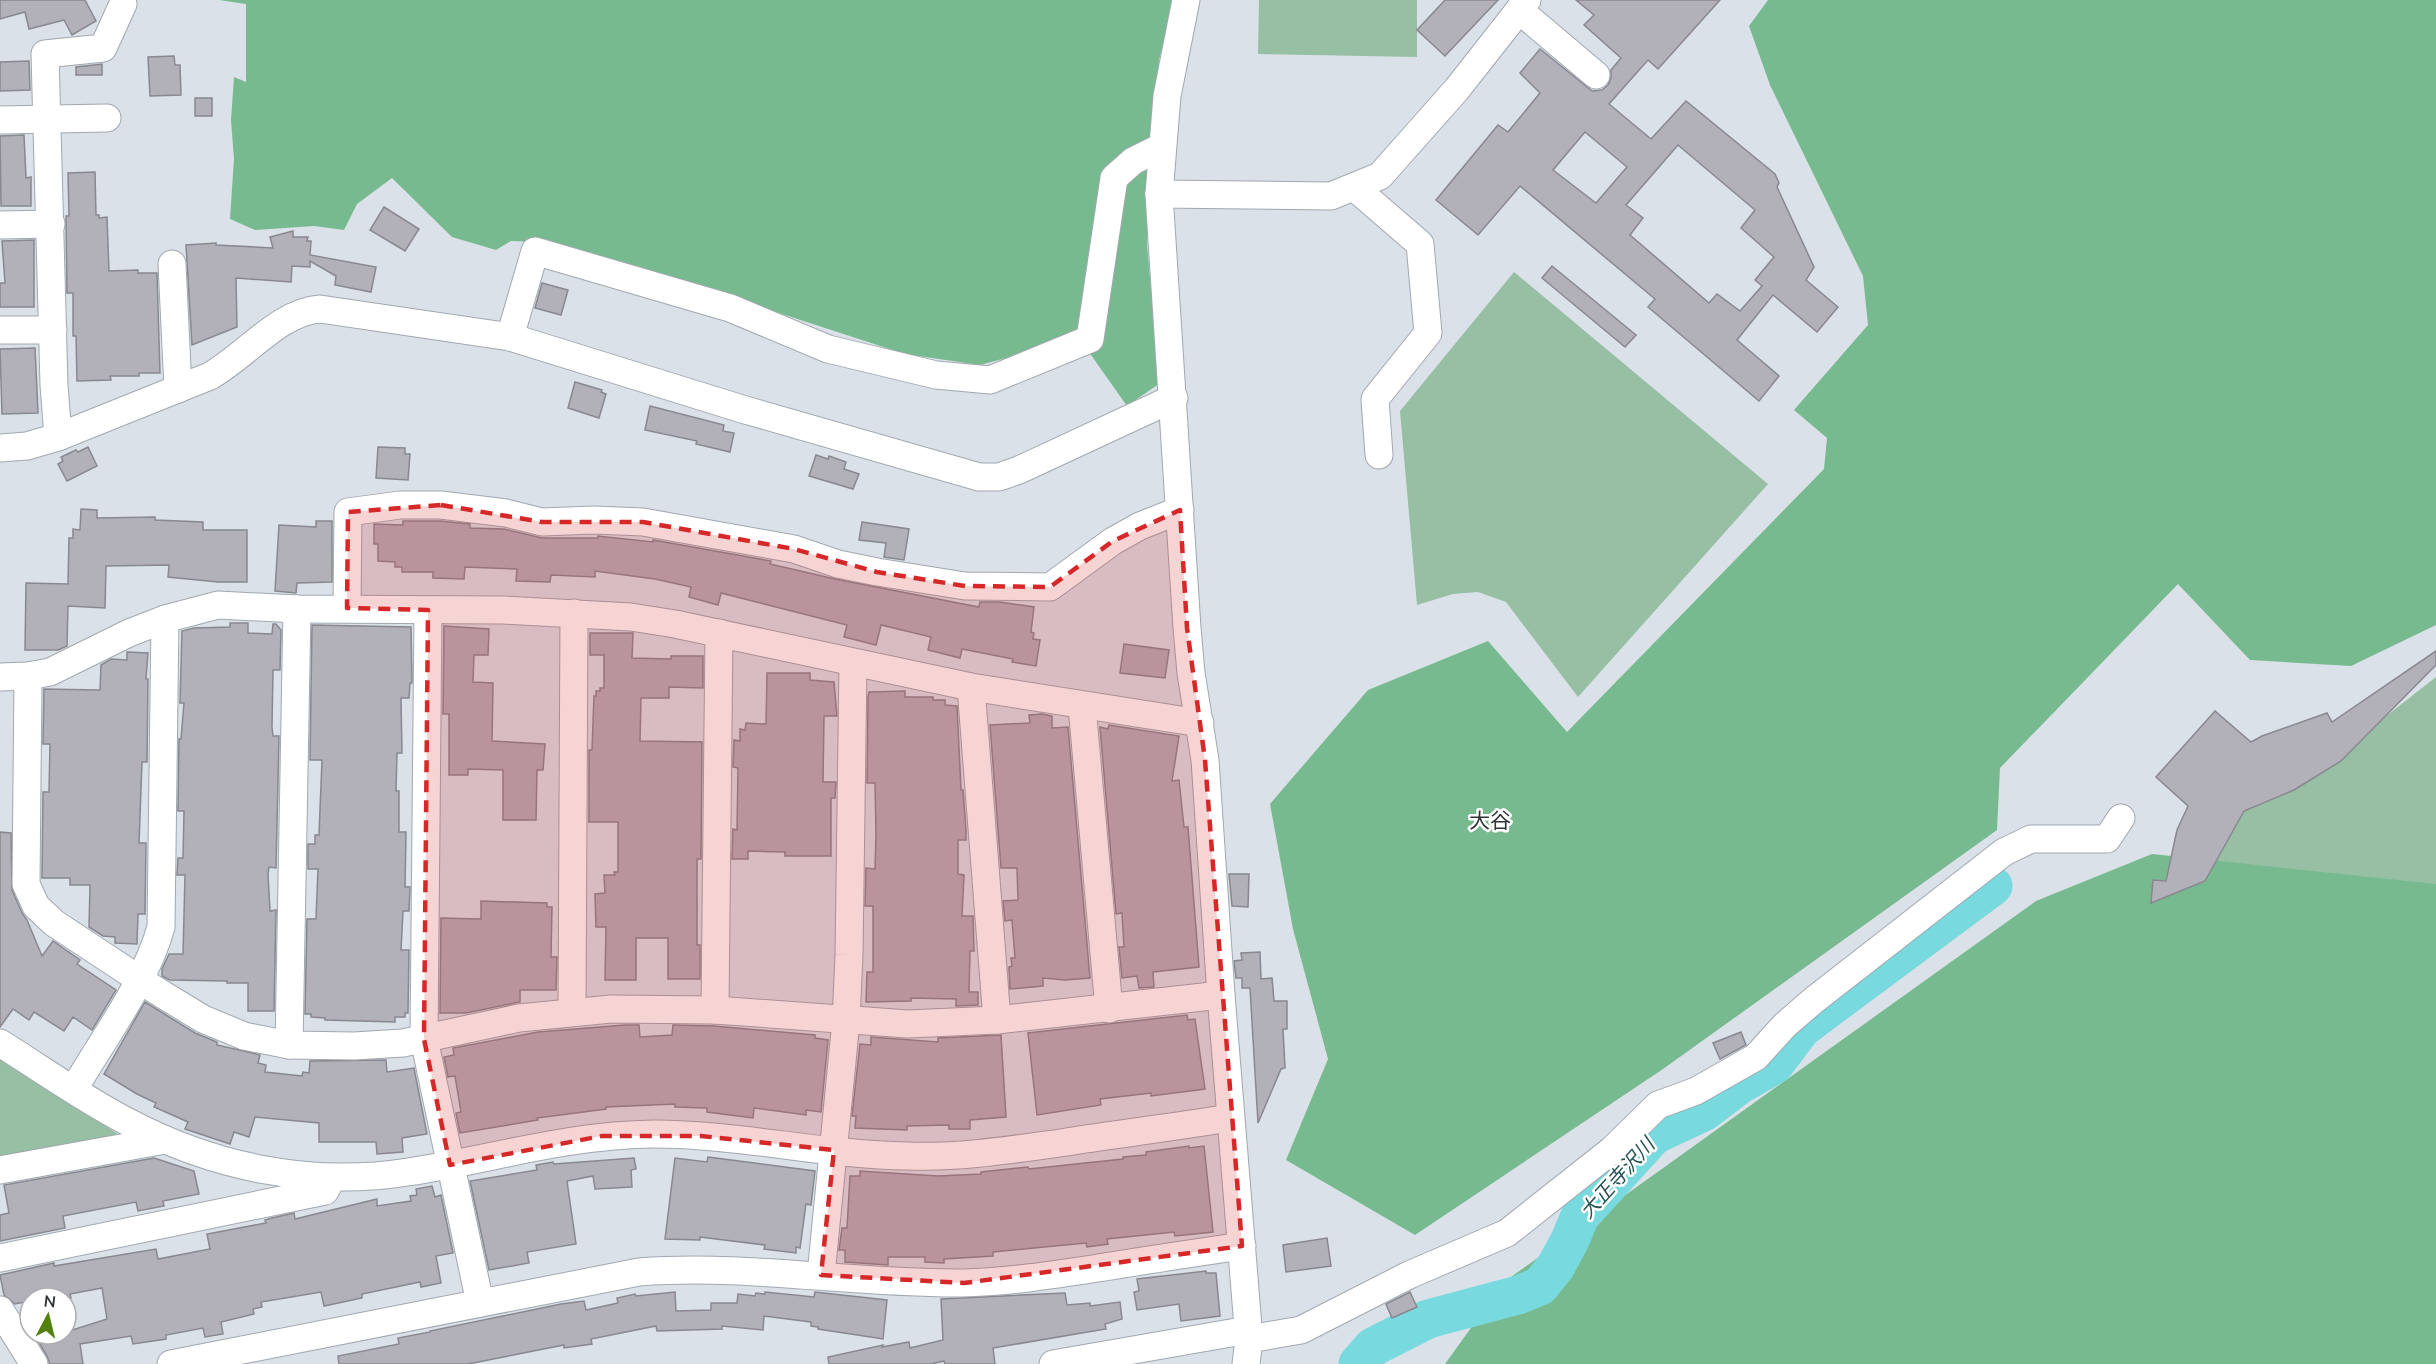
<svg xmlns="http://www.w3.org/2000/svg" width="2436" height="1364" font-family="'Nunito Sans','Noto Sans JP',sans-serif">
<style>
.green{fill:#97bfa3}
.forest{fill:#78ba8f}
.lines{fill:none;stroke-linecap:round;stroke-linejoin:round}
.river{stroke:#78d9de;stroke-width:39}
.building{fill:#b2b0b9;stroke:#898790;stroke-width:1.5;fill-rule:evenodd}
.minor-casing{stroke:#a1a8af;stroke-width:29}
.minor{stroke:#fff;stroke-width:27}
.marked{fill:#d62828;fill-opacity:0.2;stroke:#d62828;stroke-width:4.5;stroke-dasharray:12 8;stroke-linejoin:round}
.labels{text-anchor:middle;stroke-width:5;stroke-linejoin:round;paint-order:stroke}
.water-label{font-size:20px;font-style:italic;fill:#275355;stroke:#fff}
.quarter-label{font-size:21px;fill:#323538;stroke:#fff}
</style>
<rect width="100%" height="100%" fill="#dae1e8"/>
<!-- green -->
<g class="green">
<path d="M 1259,0 L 1417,0 L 1417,57 L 1258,54 Z"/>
<path d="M 1514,272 L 1768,484 L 1578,697 L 1506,602 L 1478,592 L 1453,594 L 1417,605 L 1400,411 Z"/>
<path d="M 2436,677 L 2436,941 L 2205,881 L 2244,811 L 2294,790 L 2341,761 L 2385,717 Z"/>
<path d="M 0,1058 L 118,1134 L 113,1144 L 0,1164 Z"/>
</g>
<!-- forest -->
<g class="forest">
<path d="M 219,0 L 1174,0 L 1159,60 L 1150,144 L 1147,245 L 1160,383 L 1127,406 L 1079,338 L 980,365 L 905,354 L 733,298 L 540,242 L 511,241 L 496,250 L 452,237 L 392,178 L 357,204 L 344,230 L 314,226 L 255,230 L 230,219 L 234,159 L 231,120 L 234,77 L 246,82 L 246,4 Z"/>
<path d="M 1768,0 L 2436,0 L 2436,625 L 2351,666 L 2250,660 L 2178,584 L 2000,768 L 1997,830 L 1663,1069 L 1415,1235 L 1286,1160 L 1328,1059 L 1293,929 L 1270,804 L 1368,690 L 1488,641 L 1567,732 L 1824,469 L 1827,438 L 1794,410 L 1868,325 L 1863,276 L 1770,85 L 1749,26 Z"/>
<path d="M 2152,854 L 2436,884 L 2436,1364 L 1445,1364 L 1504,1282 L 2036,901 Z"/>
</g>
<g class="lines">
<!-- river -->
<path class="river" d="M 1358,1364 L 1373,1347 L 1428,1319 L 1518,1295 L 1540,1286 L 1556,1266 L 1570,1240 L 1580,1216 L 1654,1135 L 1705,1111 L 1739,1085 L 1774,1065 L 1802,1028 L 1993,886"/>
</g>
<!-- building -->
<g class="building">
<path d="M 0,0 L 85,0 L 96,21 L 72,35 L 64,20 L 29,29 L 25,12 L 0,19 Z"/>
<path d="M 1445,0 L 1498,0 L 1445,56 L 1417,30 Z"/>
<path d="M 1576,0 L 1720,0 L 1658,69 L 1648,60 L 1609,104 L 1651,139 L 1686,101 L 1775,174 L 1779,183 L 1777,187 L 1814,267 L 1806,280 L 1838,307 L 1817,332 L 1773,295 L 1737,340 L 1779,376 L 1759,401 L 1648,307 L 1655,299 L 1520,186 L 1478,235 L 1436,200 L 1498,125 L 1508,132 L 1540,93 L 1520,73 L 1540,49 L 1592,91 L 1602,90 L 1608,85 L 1611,78 L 1611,70 L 1621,58 L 1584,25 L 1594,15 ZM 1585,132 L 1627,167 L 1596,203 L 1553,170 ZM 1678,145 L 1755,210 L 1741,228 L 1774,257 L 1755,280 L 1762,286 L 1740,311 L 1717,294 L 1709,303 L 1630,235 L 1643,218 L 1626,205 Z"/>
<path d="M 174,56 L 175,65 L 180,65 L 181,95 L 150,96 L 148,57 Z"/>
<path d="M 29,61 L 30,90 L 0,91 L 0,62 Z"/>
<path d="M 102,64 L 102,75 L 76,75 L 76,67 Z"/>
<rect x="195" y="98" width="17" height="18"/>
<path d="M 24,135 L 26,178 L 31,177 L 31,206 L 1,206 L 0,136 Z"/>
<path d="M 95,172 L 96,215 L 99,215 L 99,218 L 107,217 L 109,271 L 138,270 L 138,273 L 157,273 L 160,373 L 139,373 L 139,376 L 110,376 L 111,380 L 77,381 L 76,336 L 73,336 L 73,293 L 67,293 L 66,216 L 69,216 L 68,173 Z"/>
<path d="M 384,207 L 419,229 L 405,251 L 370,230 Z"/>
<path d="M 293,231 L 293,237 L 308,237 L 307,241 L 311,241 L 310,255 L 376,267 L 371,292 L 335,285 L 336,276 L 310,261 L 310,267 L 292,266 L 291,282 L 236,278 L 237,327 L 192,345 L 186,245 L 216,243 L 216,245 L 273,248 L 270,237 Z"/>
<path d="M 34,240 L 34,307 L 0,307 L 0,283 L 5,283 L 2,241 Z"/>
<path d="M 1552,266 L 1636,335 L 1625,347 L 1542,278 Z"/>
<path d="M 542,283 L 568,290 L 561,315 L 535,308 Z"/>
<path d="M 35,348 L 38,413 L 2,414 L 0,349 Z"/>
<path d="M 575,382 L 602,390 L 601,392 L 606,394 L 599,418 L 568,408 Z"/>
<path d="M 650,406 L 724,425 L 723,431 L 734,433 L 730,452 L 696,444 L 697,441 L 645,430 Z"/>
<path d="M 88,447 L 97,466 L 67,481 L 58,464 L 63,461 L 61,457 L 76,450 L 78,452 Z"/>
<path d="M 378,447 L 405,448 L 405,454 L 410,454 L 408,480 L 376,478 Z"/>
<path d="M 816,455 L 828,459 L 829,456 L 846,462 L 844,469 L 859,474 L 853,489 L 809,476 Z"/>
<path d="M 81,509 L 97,510 L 97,518 L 155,517 L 155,520 L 203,522 L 203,530 L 247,530 L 247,582 L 218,582 L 168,577 L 169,565 L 106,566 L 105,608 L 68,606 L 67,646 L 58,650 L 25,650 L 26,583 L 68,584 L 69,538 L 73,538 L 73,529 L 80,530 Z"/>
<path d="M 316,521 L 332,521 L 332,582 L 297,583 L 296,593 L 275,591 L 279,525 L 316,527 Z"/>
<path d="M 403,521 L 440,521 L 470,524 L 470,528 L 504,529 L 542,538 L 598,538 L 598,536 L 653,542 L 653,540 L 771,561 L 770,564 L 835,579 L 979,607 L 980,602 L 1000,602 L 1034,607 L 1031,632 L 1034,633 L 1033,639 L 1040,640 L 1036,666 L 1012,662 L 1013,659 L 962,649 L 960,658 L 928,650 L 931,637 L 881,625 L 876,645 L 844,637 L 847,625 L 721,593 L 718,605 L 689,597 L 691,587 L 655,579 L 595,571 L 595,577 L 551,575 L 550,582 L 516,581 L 517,569 L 465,567 L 464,579 L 433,578 L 433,572 L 402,572 L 402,567 L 395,567 L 395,562 L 378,561 L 378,544 L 374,544 L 374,524 L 403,525 Z"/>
<path d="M 862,522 L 909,529 L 904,560 L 884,557 L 886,543 L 859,540 Z"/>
<path d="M 230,623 L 248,623 L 248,633 L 272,634 L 273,624 L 276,624 L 281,630 L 280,670 L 273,670 L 272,727 L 273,736 L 279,736 L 276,868 L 269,867 L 268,874 L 270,911 L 276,910 L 274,1011 L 248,1011 L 248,983 L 227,983 L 227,981 L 170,980 L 162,976 L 162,969 L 169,954 L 183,954 L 185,875 L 177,875 L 178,858 L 183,858 L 184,811 L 178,811 L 179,739 L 181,739 L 184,703 L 180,703 L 182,631 L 194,628 L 230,627 Z"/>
<path d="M 312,625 L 411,627 L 412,683 L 410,683 L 409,698 L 401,698 L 402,753 L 397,753 L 396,791 L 399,791 L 399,832 L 406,832 L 405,887 L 410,887 L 409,911 L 403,911 L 401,950 L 409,950 L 408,1013 L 405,1013 L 405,1017 L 395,1017 L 395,1022 L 325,1020 L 325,1018 L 311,1017 L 311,1014 L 305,1014 L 307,919 L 316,919 L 318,869 L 308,869 L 308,844 L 315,844 L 315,835 L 319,835 L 322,760 L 310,760 Z"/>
<path d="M 444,626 L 489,629 L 488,655 L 474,655 L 473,682 L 493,683 L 492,741 L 545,744 L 543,770 L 537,770 L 536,820 L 503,820 L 503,770 L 468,769 L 468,775 L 449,775 L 449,714 L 443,714 Z"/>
<path d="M 590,633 L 633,633 L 632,658 L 671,659 L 671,656 L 703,656 L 703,688 L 669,687 L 669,698 L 641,698 L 640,741 L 702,742 L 701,859 L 697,859 L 697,945 L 700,945 L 700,979 L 668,979 L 668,938 L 636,938 L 636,980 L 605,980 L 606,927 L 596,927 L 595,894 L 605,893 L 604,875 L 615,875 L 614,872 L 618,872 L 618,822 L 589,822 L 589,750 L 592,750 L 594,696 L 596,696 L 596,691 L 600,691 L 600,688 L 604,688 L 604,655 L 590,655 Z"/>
<path d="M 1124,644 L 1169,650 L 1165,678 L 1120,673 Z"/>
<path d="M 2436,651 L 2436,665 L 2341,761 L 2294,790 L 2244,811 L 2205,881 L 2151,903 L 2153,880 L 2166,881 L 2177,830 L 2188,806 L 2156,777 L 2215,711 L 2251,742 L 2262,736 L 2327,713 L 2332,722 Z"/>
<path d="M 127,652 L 148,653 L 146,679 L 148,679 L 147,762 L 142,762 L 139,843 L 146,843 L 145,914 L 138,914 L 137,944 L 115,943 L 115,937 L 103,936 L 89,927 L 90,885 L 70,885 L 70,878 L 42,878 L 43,792 L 49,792 L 50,744 L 43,744 L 44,689 L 100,690 L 101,665 L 111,659 L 127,660 Z"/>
<path d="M 767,673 L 810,673 L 810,680 L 834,682 L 837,716 L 824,716 L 823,782 L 836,782 L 835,798 L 831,798 L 831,856 L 785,856 L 785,852 L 748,851 L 748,859 L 732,859 L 733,829 L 737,830 L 738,768 L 733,767 L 734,740 L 740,741 L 740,729 L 745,730 L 746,723 L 766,724 Z"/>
<path d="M 905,691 L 905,697 L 933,697 L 933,700 L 945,700 L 945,705 L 957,706 L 961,790 L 963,790 L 966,830 L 966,840 L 958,840 L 958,874 L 964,875 L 962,916 L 973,916 L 974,951 L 970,951 L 969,992 L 978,992 L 978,1005 L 956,1006 L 956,999 L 911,998 L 911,1001 L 866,1002 L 867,972 L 873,972 L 873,906 L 865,906 L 866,868 L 875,869 L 876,834 L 875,783 L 867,783 L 868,697 L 869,692 Z"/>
<path d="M 1042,714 L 1052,716 L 1052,728 L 1068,727 L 1090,978 L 1065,980 L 1043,978 L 1043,986 L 1010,989 L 1009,967 L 1012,966 L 1011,958 L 1015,958 L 1012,920 L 1005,921 L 1003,901 L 1018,900 L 1017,868 L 1001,868 L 990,725 L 1030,723 L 1029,715 Z"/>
<path d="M 1109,725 L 1179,736 L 1172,781 L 1179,780 L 1184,827 L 1188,827 L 1199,967 L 1153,972 L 1154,987 L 1139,988 L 1137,976 L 1122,978 L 1119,947 L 1124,947 L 1122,913 L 1116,914 L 1100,727 L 1108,729 Z"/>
<path d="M 0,832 L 11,833 L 12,890 L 22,913 L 27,920 L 42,956 L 53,941 L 80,960 L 77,964 L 116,990 L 92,1030 L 73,1017 L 64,1031 L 34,1012 L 29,1020 L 13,1009 L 0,1027 Z"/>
<path d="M 1229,874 L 1249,874 L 1248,907 L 1232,906 Z"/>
<path d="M 481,901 L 547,903 L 547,907 L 552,907 L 551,957 L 557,957 L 556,990 L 520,990 L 520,1002 L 466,1013 L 440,1013 L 441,918 L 481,919 Z"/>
<path d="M 1260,952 L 1261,979 L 1272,978 L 1274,1001 L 1287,1001 L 1287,1029 L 1283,1029 L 1285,1068 L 1281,1069 L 1258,1123 L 1250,988 L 1242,988 L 1242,978 L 1236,978 L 1234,961 L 1242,960 L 1241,953 Z"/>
<path d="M 145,1002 L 195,1033 L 217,1042 L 217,1045 L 260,1055 L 258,1063 L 266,1065 L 265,1072 L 302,1076 L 303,1072 L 309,1073 L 310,1061 L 386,1060 L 387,1072 L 414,1068 L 427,1134 L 402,1138 L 403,1152 L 377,1154 L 376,1142 L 319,1142 L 319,1123 L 255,1117 L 249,1137 L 234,1132 L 230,1144 L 185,1129 L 188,1122 L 154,1107 L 156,1103 L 137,1094 L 104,1074 Z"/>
<path d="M 1187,1015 L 1188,1020 L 1195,1019 L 1205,1089 L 1151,1096 L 1151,1093 L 1100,1099 L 1101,1105 L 1037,1115 L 1028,1033 Z"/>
<path d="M 625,1025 L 639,1025 L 640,1037 L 672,1035 L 673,1025 L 714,1026 L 815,1035 L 815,1038 L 828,1040 L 821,1112 L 806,1110 L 806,1115 L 754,1108 L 753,1118 L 707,1112 L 707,1108 L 675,1107 L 675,1104 L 606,1107 L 606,1109 L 537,1118 L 538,1120 L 460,1133 L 456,1113 L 461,1112 L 455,1076 L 448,1077 L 444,1057 L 454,1055 L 453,1048 L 538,1032 Z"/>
<path d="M 1741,1032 L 1746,1045 L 1720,1059 L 1713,1043 Z"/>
<path d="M 1001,1035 L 1006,1117 L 970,1120 L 970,1129 L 949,1129 L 949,1125 L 907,1126 L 907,1130 L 855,1128 L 856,1116 L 852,1116 L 860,1044 L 871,1045 L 871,1037 L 938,1042 L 938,1038 Z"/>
<path d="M 1189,1146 L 1189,1148 L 1204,1146 L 1213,1232 L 1175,1236 L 1174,1232 L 1107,1239 L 1108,1244 L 1087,1247 L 1086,1243 L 993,1252 L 993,1256 L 944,1259 L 944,1263 L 925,1262 L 925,1257 L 888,1257 L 888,1265 L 845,1262 L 845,1250 L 839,1250 L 842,1228 L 847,1228 L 850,1176 L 860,1176 L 860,1171 L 938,1176 L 981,1174 L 981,1172 L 1028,1167 L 1029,1169 L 1123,1159 L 1123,1157 L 1146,1155 L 1146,1152 Z"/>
<path d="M 708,1157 L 815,1171 L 811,1205 L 806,1204 L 800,1248 L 796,1247 L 796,1253 L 764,1249 L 765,1245 L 700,1237 L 700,1240 L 665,1239 L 675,1158 L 707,1162 Z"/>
<path d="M 154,1158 L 194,1171 L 199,1194 L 163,1201 L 164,1206 L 138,1211 L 136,1202 L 63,1216 L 65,1228 L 0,1241 L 0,1215 L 9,1213 L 4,1185 Z"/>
<path d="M 634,1158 L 636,1169 L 631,1170 L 632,1187 L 595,1189 L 593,1176 L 567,1181 L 576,1244 L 527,1252 L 529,1263 L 489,1270 L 470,1181 L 537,1170 L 536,1165 L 553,1162 L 554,1164 Z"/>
<path d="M 432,1186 L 435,1197 L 441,1195 L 453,1253 L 436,1256 L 441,1283 L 421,1287 L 420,1282 L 362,1294 L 362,1298 L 324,1306 L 321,1292 L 261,1302 L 262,1307 L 253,1309 L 254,1314 L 221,1322 L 223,1334 L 205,1337 L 203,1328 L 166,1335 L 166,1339 L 133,1344 L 131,1336 L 80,1344 L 83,1364 L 50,1364 L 47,1356 L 34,1334 L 66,1334 L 66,1332 L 107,1319 L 102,1288 L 70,1294 L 71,1298 L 30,1298 L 30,1301 L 15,1304 L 4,1295 L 0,1275 L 54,1263 L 54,1266 L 156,1249 L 158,1259 L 210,1249 L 207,1234 L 266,1223 L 265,1220 L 272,1218 L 294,1213 L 295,1219 L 377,1199 L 377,1206 L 411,1201 L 410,1196 L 417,1195 L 416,1189 Z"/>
<path d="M 1327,1238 L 1331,1266 L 1286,1272 L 1283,1245 Z"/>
<path d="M 1206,1271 L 1206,1273 L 1216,1273 L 1220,1316 L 1181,1321 L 1179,1304 L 1137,1310 L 1134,1292 L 1139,1291 L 1137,1279 Z"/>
<path d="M 675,1292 L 676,1311 L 711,1310 L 711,1303 L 737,1303 L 738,1294 L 755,1296 L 756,1293 L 765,1294 L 765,1292 L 814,1297 L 815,1292 L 887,1300 L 883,1339 L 818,1329 L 818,1327 L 811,1326 L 811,1322 L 764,1316 L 763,1330 L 722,1326 L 722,1329 L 657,1331 L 656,1326 L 591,1339 L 592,1344 L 564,1348 L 564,1345 L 468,1364 L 339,1364 L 338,1356 L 399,1344 L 398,1338 L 430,1332 L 430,1331 L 561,1304 L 584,1301 L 586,1310 L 618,1303 L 617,1298 L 635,1294 L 636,1296 Z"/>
<path d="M 1410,1292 L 1417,1307 L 1392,1318 L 1386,1304 Z"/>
<path d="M 1065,1293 L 1067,1305 L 1090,1303 L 1090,1306 L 1120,1302 L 1122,1319 L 1105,1324 L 1106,1329 L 993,1348 L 995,1364 L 945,1364 L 944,1361 L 931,1364 L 829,1364 L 828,1357 L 883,1345 L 882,1347 L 909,1342 L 910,1348 L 943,1340 L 941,1299 Z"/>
</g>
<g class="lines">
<!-- minor casing -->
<g class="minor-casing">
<g id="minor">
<path d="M 1186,0 L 1167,96 L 1159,194 L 1187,628 L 1191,673 L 1205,760 L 1221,995 L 1249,1339 L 1246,1364"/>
<path d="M 1519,10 L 1596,75"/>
<path d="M 0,120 L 107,118"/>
<path d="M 1354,187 L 1420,244 L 1428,333 L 1375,399 L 1379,455"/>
<path d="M 1159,194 L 1331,196 L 1380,176 L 1457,89 L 1527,0"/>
<path d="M 0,225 L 51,224"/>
<path d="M 172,264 L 178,389"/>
<path d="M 0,330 L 53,330"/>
<path d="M 510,337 L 535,251 L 730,308 L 828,349 L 936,375 L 990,380 L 1090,339 L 1114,178 L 1133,161 L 1161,147"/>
<path d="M 58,437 L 54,385 L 45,54 L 103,48 L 123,4"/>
<path d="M 0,448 L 27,446 L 58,437 L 210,376 C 247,355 279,312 320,309 L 510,337 L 742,409 L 979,477 L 999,477 L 1019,470 L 1174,398"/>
<path d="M 347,608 L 348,512 L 400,505 L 441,505 L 506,513 L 542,522 L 594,520 L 643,522 L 794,549 L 838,564 L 877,572 L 965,586 L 1050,587 L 1113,541 L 1140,526 L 1180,510"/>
<path d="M 428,610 L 424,1039 L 480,1303"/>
<path d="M 28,676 L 26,884 L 36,906 L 54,923 L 157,991 L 203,1019 L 244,1036 L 289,1045 L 354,1046 L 403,1043 L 519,1018 L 611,1009 L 715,1010 L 908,1024 L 997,1020 L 1221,995"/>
<path d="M 0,677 L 28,676 L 50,672 L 129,633 L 165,619 L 218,605 L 297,609 L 503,610 L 631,617 L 675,624 L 971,687 L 1200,723"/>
<path d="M 971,687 L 997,1020"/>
<path d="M 1082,706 L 1109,1009"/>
<path d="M 715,1010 L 719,633"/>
<path d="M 572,1012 L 574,613"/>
<path d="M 0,1043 C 43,1070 85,1100 130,1123 C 216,1168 313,1187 408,1172 C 493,1159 566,1135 654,1134 C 739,1134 823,1155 908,1156 C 959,1158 1009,1150 1060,1143 C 1117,1134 1174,1127 1230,1118"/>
<path d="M 289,1045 L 297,609"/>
<path d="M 74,1089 C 103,1039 146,982 161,927 L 165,619"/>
<path d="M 0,1170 L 165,1140"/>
<path d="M 0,1258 L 325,1191 L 332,1178"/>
<path d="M 821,1275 L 846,1021 L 849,955 L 853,663"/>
<path d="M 0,1310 L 34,1364"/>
<path d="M 1249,1339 L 1301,1330 L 1409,1275 L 1507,1233 L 1612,1150 L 1658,1105 L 1696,1091 L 1756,1057 L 1785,1025 L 1814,1000 L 2004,852 L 2031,839 L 2107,839 L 2121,818"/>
<path d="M 171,1364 L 639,1272 C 747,1264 854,1284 962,1283 C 1007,1282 1053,1275 1098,1268 C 1146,1260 1194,1253 1242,1246"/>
<path d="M 1053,1364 L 1248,1330"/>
</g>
</g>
<!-- minor -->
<use href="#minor" class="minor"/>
</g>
<!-- marked area -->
<path class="marked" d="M 441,505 L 542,522 L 643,522 L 794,549 L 877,572 L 965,586 L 1050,587 L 1113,541 L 1180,510 L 1187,628 L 1205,760 L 1242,1246 L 964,1283 L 821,1275 L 834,1150 L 701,1136 L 602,1136 L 450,1165 L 424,1039 L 428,610 L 347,608 L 348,512 Z"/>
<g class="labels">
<!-- water labels -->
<g class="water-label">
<text transform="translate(1617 1178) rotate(-48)" y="7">大正寺沢川</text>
</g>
<!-- quarter labels -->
<g class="quarter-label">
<text x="1490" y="828">大谷</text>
</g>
</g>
<!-- north arrow -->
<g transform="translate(48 1316) rotate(7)"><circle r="28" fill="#ffffff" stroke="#adaeaf" stroke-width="1.5"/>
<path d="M0-4.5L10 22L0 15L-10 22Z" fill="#54810d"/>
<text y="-9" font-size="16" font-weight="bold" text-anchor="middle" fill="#323538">N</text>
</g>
</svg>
